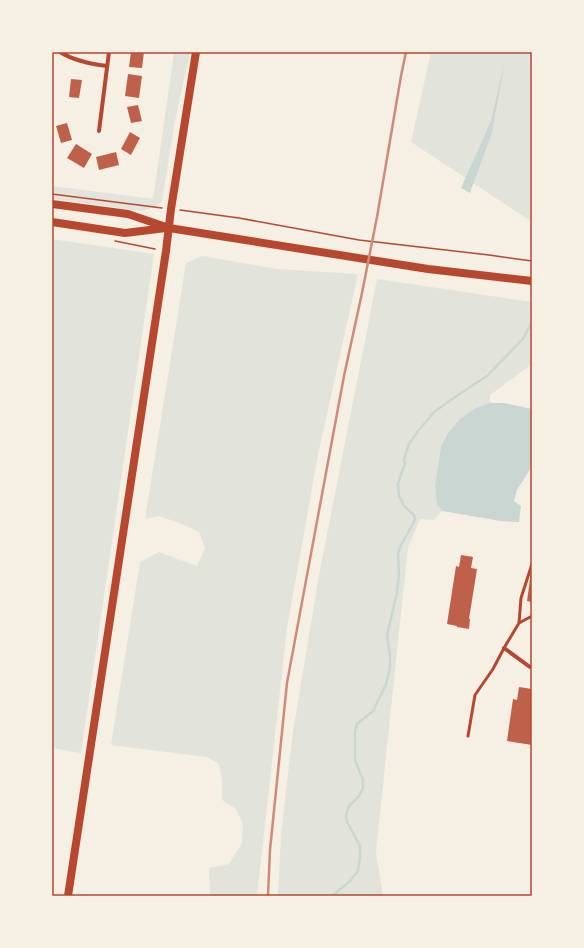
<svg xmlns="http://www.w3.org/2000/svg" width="584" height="948" font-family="'Exo 2',sans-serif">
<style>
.green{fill:#e2e4dc}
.water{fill:#c9d6d2}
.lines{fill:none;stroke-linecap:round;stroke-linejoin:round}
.stream{stroke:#c9d6d2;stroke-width:2.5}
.building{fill:#bf614a}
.path{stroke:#b5482f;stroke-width:1.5}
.service{stroke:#b5482f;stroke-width:3}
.minor{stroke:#b5482f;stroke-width:4}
.secondary{stroke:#b5482f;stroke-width:8}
.rail{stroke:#cf8b77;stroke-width:2.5}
.neatline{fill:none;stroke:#b5482f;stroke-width:1.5}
</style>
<rect width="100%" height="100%" fill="#f6efe4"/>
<!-- green -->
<g class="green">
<path d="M 171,52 L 190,52 L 175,121 L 162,201 L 154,207 L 141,211 L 52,199 L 52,186 L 153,199 L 174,53 Z"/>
<path d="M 431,52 L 532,52 L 532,222 L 411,142 Z"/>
<path d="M 52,239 L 154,254 L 81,753 L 52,748 Z"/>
<path d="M 202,256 L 277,269 L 358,274 L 318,455 L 287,628 L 257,896 L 210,896 L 209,868 L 229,864 L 242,843 L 243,824 L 236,809 L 222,800 L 222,781 L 219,764 L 207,757 L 111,745 L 140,562 L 159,552 L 197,566 L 205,548 L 199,532 L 182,524 L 159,516 L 145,519 L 186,263 Z"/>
<path d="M 377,279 L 532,302 L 532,364 L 490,395 L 490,403 L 474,409 L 441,446 L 435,485 L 437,505 L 442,511 L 434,520 L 420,519 L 408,547 L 376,852 L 383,896 L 278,896 L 281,834 L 293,731 L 319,575 Z"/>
</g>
<!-- water -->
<g class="water">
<path d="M 505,60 L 492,133 L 470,193 L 461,188 L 491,121 Z"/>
<path d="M 490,403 L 504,403 L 532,409 L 532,466 L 517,490 L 514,501 L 521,506 L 519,522 L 501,521 L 442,511 L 437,505 L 435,485 L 441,446 L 449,432 L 460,419 L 474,409 Z"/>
</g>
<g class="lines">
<!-- stream -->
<path class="stream" d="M 333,896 L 339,890 L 350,881 L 358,871 L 360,857 L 360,846 L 347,822 L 346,815 L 349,806 L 359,796 L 363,788 L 363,780 L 355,760 L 355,731 L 357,724 L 373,711 L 386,684 L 390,668 L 390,656 L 387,635 L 397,593 L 399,574 L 398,554 L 401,545 L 415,520 L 414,515 L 405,507 L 399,496 L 398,484 L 401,474 L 405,464 L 404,459 L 409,444 L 418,431 L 434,412 L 458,395 L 487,376 L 523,339 L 532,321"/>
</g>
<!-- building -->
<g class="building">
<path d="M 131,52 L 144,52 L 142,68 L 129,67 Z"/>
<path d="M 128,74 L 142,76 L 139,98 L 125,96 Z"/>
<path d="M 71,79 L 82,80 L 79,98 L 69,97 Z"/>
<path d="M 138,105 L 142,121 L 131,123 L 127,107 Z"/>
<path d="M 67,123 L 72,140 L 61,143 L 56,126 Z"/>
<path d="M 130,132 L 140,138 L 131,155 L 121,149 Z"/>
<path d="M 76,144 L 92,154 L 84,168 L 67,158 Z"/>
<path d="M 116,152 L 119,165 L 99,170 L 96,157 Z"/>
<path d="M 461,555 L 473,557 L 471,568 L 477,569 L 469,619 L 470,619 L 469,629 L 457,627 L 457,626 L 447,624 L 456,566 L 459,567 Z"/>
<path d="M 531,572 L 532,572 L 532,602 L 527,601 Z"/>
<path d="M 519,687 L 532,689 L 532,745 L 507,741 L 513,699 L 517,700 Z"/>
</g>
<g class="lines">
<!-- path -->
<g class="path">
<path d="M 52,194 L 162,208"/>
<path d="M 180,210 L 239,218 L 359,240 L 489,255 L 532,261"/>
<path d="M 115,241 L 155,249"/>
</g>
<!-- service -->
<g class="service">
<path d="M 519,623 L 532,616"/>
<path d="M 468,736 L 475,695 L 493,669 L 504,648 L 519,623 L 521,598 L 532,564"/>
</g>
<!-- minor -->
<g class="minor">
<path d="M 60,52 C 74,61 91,64 107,66"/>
<path d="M 99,131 L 109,52"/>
<path d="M 504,648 L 530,667 L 532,667"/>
</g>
<!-- secondary -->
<g class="secondary">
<path d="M 52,204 L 128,214 L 169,228 L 428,269 L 532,281"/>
<path d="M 52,222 L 125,233 L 166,228"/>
<path d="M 68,896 L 166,251 L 171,209 L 196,52"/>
</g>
<!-- rail -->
<path class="rail" d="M 268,896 L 270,850 L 287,683 L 344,376 L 362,293 L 377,217 L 401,76 L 406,52"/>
</g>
<!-- border -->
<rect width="584" height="948" fill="none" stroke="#f6efe4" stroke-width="106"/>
<rect x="53" y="53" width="478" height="842" class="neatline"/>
</svg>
